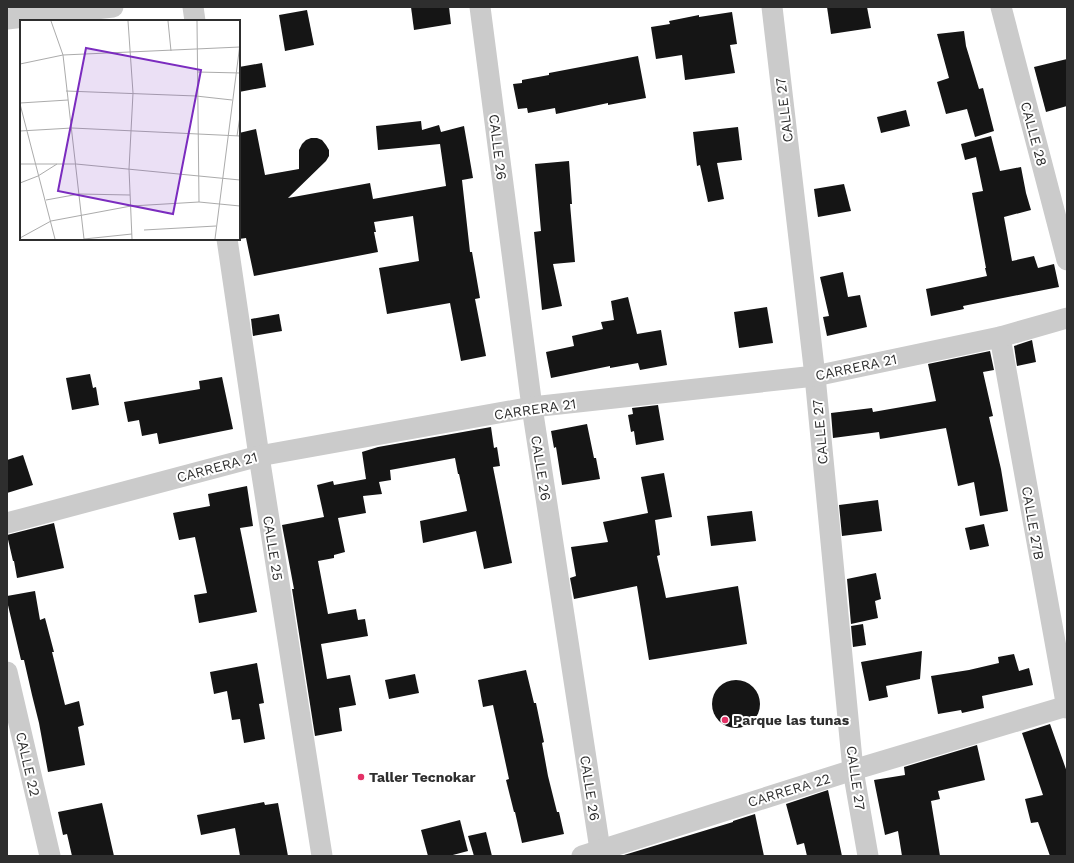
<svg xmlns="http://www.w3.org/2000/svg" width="1074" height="863" font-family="'Work Sans',sans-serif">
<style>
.building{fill:#151515}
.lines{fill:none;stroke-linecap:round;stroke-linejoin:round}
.minor{stroke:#cbcbcb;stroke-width:21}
.poi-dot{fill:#e33166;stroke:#fff;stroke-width:1.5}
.labels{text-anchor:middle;stroke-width:4;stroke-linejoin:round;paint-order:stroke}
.street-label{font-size:14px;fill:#2e2e2e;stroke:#fff}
.poi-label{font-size:14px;font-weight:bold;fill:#2e2e2e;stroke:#fff;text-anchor:start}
.inset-road{fill:none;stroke:#ababab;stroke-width:1}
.view{fill:#7b2cbf;fill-opacity:0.15;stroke:#7b2cbf;stroke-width:2}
.inset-edge{fill:none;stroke:#2e2e2e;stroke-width:2}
</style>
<rect width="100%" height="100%" fill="#fff"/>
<!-- building -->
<g class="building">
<path d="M 411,7 L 449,7 L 451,24 L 414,30 Z"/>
<path d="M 827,7 L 867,7 L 871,28 L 831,34 Z"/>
<path d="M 307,10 L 314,45 L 285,51 L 279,15 Z"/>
<path d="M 732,12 L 737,44 L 730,45 L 735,73 L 685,80 L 682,55 L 656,59 L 651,27 L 670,24 L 669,21 L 699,15 L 699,17 Z"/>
<path d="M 964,31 L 966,46 L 979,89 L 983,88 L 994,131 L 975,137 L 967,109 L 946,114 L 937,82 L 949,78 L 937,34 Z"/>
<path d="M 638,56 L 646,98 L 608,105 L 608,103 L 556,114 L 555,108 L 528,113 L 527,108 L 518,109 L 513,84 L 522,83 L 522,80 L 549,75 L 549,73 Z"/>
<path d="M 1067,59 L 1067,106 L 1046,112 L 1034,67 Z"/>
<path d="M 262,63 L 266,87 L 239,92 L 239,67 Z"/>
<path d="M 906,110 L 910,126 L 881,133 L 877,117 Z"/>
<path d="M 421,121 L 422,130 L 439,125 L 441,132 L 464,126 L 473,178 L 462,180 L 470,252 L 472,252 L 480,298 L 475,299 L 486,356 L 461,361 L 450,303 L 387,314 L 379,268 L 419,261 L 413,216 L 374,222 L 376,232 L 374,232 L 378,252 L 254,276 L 246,238 L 239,239 L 239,133 L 256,129 L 265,175 L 299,169 L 299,150 L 302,144 L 306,140 L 311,138 L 317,138 L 322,140 L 326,145 L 329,150 L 329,156 L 326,161 L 288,198 L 370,183 L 373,199 L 446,186 L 440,144 L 378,150 L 376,126 Z"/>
<path d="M 738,127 L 742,160 L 717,163 L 724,199 L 708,202 L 700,165 L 697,166 L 693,132 Z"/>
<path d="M 991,136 L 1000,171 L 1021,167 L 1026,193 L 1031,210 L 1004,217 L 1012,261 L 1034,256 L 1038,268 L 1054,264 L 1059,287 L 963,306 L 964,309 L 931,316 L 926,289 L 987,276 L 985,268 L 986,268 L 972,193 L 983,191 L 976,157 L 965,160 L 961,144 Z"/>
<path d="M 569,161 L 572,204 L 570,204 L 575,262 L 553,264 L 562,306 L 542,310 L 534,232 L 541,231 L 535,164 Z"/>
<path d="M 844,184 L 851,211 L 818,217 L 814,189 Z"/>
<path d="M 843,272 L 848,297 L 860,295 L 867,327 L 827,336 L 823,317 L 829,316 L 820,277 Z"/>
<path d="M 628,297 L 637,334 L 661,330 L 667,365 L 640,370 L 638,363 L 610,368 L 610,366 L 551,378 L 546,352 L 574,346 L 572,336 L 603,329 L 601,322 L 614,320 L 611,301 Z"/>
<path d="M 767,307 L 773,343 L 739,348 L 734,312 Z"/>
<path d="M 279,314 L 282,331 L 253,336 L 251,319 Z"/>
<path d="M 1032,340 L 1036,362 L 1017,366 L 1014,346 Z"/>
<path d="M 990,351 L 994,370 L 983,372 L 993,416 L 989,417 L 1001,469 L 1008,511 L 980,516 L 974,482 L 958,486 L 946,428 L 880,439 L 879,432 L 833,438 L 831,413 L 872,408 L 873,412 L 936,401 L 928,364 Z"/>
<path d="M 90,374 L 93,388 L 96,387 L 99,405 L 72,410 L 66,378 Z"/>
<path d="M 222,377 L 233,429 L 159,444 L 157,433 L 142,436 L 139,420 L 128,422 L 124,402 L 200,389 L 199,381 Z"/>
<path d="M 658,405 L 664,440 L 636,445 L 634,431 L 631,432 L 628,415 L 633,414 L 632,408 Z"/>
<path d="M 587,424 L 594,458 L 596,458 L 600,479 L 562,485 L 556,447 L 554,448 L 551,431 Z"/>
<path d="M 491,427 L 494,448 L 497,447 L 500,466 L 493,467 L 512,563 L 484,569 L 476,531 L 423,543 L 420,521 L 467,511 L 459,474 L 458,474 L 455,458 L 390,470 L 391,480 L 379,482 L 382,494 L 363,496 L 366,513 L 338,518 L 345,552 L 334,555 L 334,558 L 318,561 L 328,614 L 356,609 L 358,620 L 365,619 L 368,636 L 321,644 L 327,679 L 350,675 L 356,705 L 339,708 L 342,731 L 315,736 L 292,589 L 294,589 L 282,525 L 324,517 L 317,485 L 333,481 L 334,485 L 366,479 L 362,452 L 378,447 Z"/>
<path d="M 23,455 L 33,485 L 7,493 L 7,460 Z"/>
<path d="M 664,473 L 672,517 L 655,520 L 660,555 L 657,556 L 666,598 L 738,586 L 747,644 L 649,660 L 637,586 L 574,599 L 570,578 L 576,576 L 571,547 L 608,542 L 603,522 L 648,513 L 641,477 Z"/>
<path d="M 247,486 L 253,526 L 240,528 L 257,612 L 199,623 L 194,595 L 207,593 L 195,537 L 179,540 L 173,513 L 210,506 L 208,494 Z"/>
<path d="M 878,500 L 882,531 L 842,536 L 839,505 Z"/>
<path d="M 752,511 L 756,541 L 711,546 L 707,516 Z"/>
<path d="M 54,523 L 64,568 L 17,578 L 14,561 L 13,561 L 7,535 Z"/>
<path d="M 984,524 L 989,546 L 970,550 L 965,528 Z"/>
<path d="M 876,573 L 881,599 L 875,601 L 878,618 L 851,624 L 847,579 Z"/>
<path d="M 35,591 L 40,620 L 45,618 L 54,652 L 52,652 L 65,705 L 79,701 L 84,725 L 78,727 L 85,765 L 48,772 L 39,723 L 32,695 L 24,660 L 21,660 L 7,601 L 7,596 Z"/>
<path d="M 863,624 L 866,645 L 853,647 L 851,626 Z"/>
<path d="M 922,651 L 920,679 L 886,686 L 888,697 L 869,701 L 861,662 Z"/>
<path d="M 1014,654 L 1019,671 L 1029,668 L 1033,685 L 982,696 L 984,708 L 962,713 L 961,710 L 938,714 L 931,676 L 969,670 L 999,663 L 998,657 Z"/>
<path d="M 257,663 L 264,703 L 259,704 L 265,739 L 244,743 L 240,719 L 232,720 L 227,691 L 214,694 L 210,672 Z"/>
<path d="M 526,670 L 534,703 L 536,703 L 544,742 L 542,743 L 548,776 L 557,812 L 559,812 L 564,834 L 522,843 L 515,812 L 514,812 L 506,780 L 509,779 L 493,705 L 483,707 L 478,680 Z"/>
<path d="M 415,674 L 419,693 L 389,699 L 385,680 Z"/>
<circle cx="736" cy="704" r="24"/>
<path d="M 1050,724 L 1067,772 L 1067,856 L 1050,856 L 1038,822 L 1031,823 L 1025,799 L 1043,795 L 1022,733 Z"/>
<path d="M 977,745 L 985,780 L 938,791 L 940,799 L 931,801 L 940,856 L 902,856 L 898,831 L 885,835 L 874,780 L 905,775 L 904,767 Z"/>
<path d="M 828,790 L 842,856 L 807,856 L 804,843 L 797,845 L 786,804 Z"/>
<path d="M 264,802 L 265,805 L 278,803 L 288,856 L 240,856 L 235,828 L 201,835 L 197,815 Z"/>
<path d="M 102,803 L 114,856 L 72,856 L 67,834 L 63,835 L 58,812 Z"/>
<path d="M 755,814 L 764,856 L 624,856 L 624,855 L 733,822 L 733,821 Z"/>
<path d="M 460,820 L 468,851 L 449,856 L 428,856 L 421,830 Z"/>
<path d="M 486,832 L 492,856 L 474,856 L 468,836 Z"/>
</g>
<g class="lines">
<!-- minor -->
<g class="minor">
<path d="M 193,7 L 195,21"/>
<path d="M 480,7 L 532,407 L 601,856"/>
<path d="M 772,7 L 815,376 L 853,770 L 868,856"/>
<path d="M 1001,7 L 1067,260"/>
<path d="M 7,19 L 113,7"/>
<path d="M 227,239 L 259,456 L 322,856"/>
<path d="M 1000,337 L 1067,708"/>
<path d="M 7,523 L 259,456 L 532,407 L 815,376 L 1000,337 L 1067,318"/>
<path d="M 7,672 L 50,856"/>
<path d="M 582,856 L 853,770 L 1067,706"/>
</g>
</g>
<!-- markers -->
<g class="poi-dot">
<circle cx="725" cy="720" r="4"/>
<circle cx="361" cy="777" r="4"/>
</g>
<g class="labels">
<!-- street labels -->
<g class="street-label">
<text transform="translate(784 110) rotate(-97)" y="5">CALLE 27</text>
<text transform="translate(1034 134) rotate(75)" y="5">CALLE 28</text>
<text transform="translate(498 147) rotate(83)" y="5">CALLE 26</text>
<text transform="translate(856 367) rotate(-12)" y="5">CARRERA 21</text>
<text transform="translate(535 409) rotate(-8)" y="5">CARRERA 21</text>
<text transform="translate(820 432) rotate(-95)" y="5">CALLE 27</text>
<text transform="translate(217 467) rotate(-15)" y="5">CARRERA 21</text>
<text transform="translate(541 468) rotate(81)" y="5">CALLE 26</text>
<text transform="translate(1033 523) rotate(80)" y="5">CALLE 27B</text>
<text transform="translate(273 548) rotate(81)" y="5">CALLE 25</text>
<text transform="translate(28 764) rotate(77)" y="5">CALLE 22</text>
<text transform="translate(856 778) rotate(82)" y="5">CALLE 27</text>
<text transform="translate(590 788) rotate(81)" y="5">CALLE 26</text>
<text transform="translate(789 790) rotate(-17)" y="5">CARRERA 22</text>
</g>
<!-- poi labels -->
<g class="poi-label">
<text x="733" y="725">Parque las tunas</text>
<text x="369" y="782">Taller Tecnokar</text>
</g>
</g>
<!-- overview -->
<g transform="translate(20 20)">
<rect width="220" height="220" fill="#fff"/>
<path class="inset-road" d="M 31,1 L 43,35 L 64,219M 108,1 L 113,73 L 109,149 L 112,219M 148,1 L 151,31M 177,1 L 179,182M 0,44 L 43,35 L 220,27M 178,52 L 220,53M 46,71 L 176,76 L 212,80M 0,83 L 48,80M 0,84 L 35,219M 0,111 L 52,108 L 220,116M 217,116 L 220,96M 0,144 L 56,144 L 220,160M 0,163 L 18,156 L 37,144M 26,180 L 59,174 L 110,175M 124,210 L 196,206M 0,218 L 31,201 L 111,186 L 179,182 L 220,186M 64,219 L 112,214M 195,219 L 220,24"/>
<path class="view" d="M 66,28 L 181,50 L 153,194 L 38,171 Z"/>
<rect width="220" height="220" class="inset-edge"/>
</g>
<!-- border -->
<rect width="1074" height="863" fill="none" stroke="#2e2e2e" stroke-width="16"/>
</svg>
